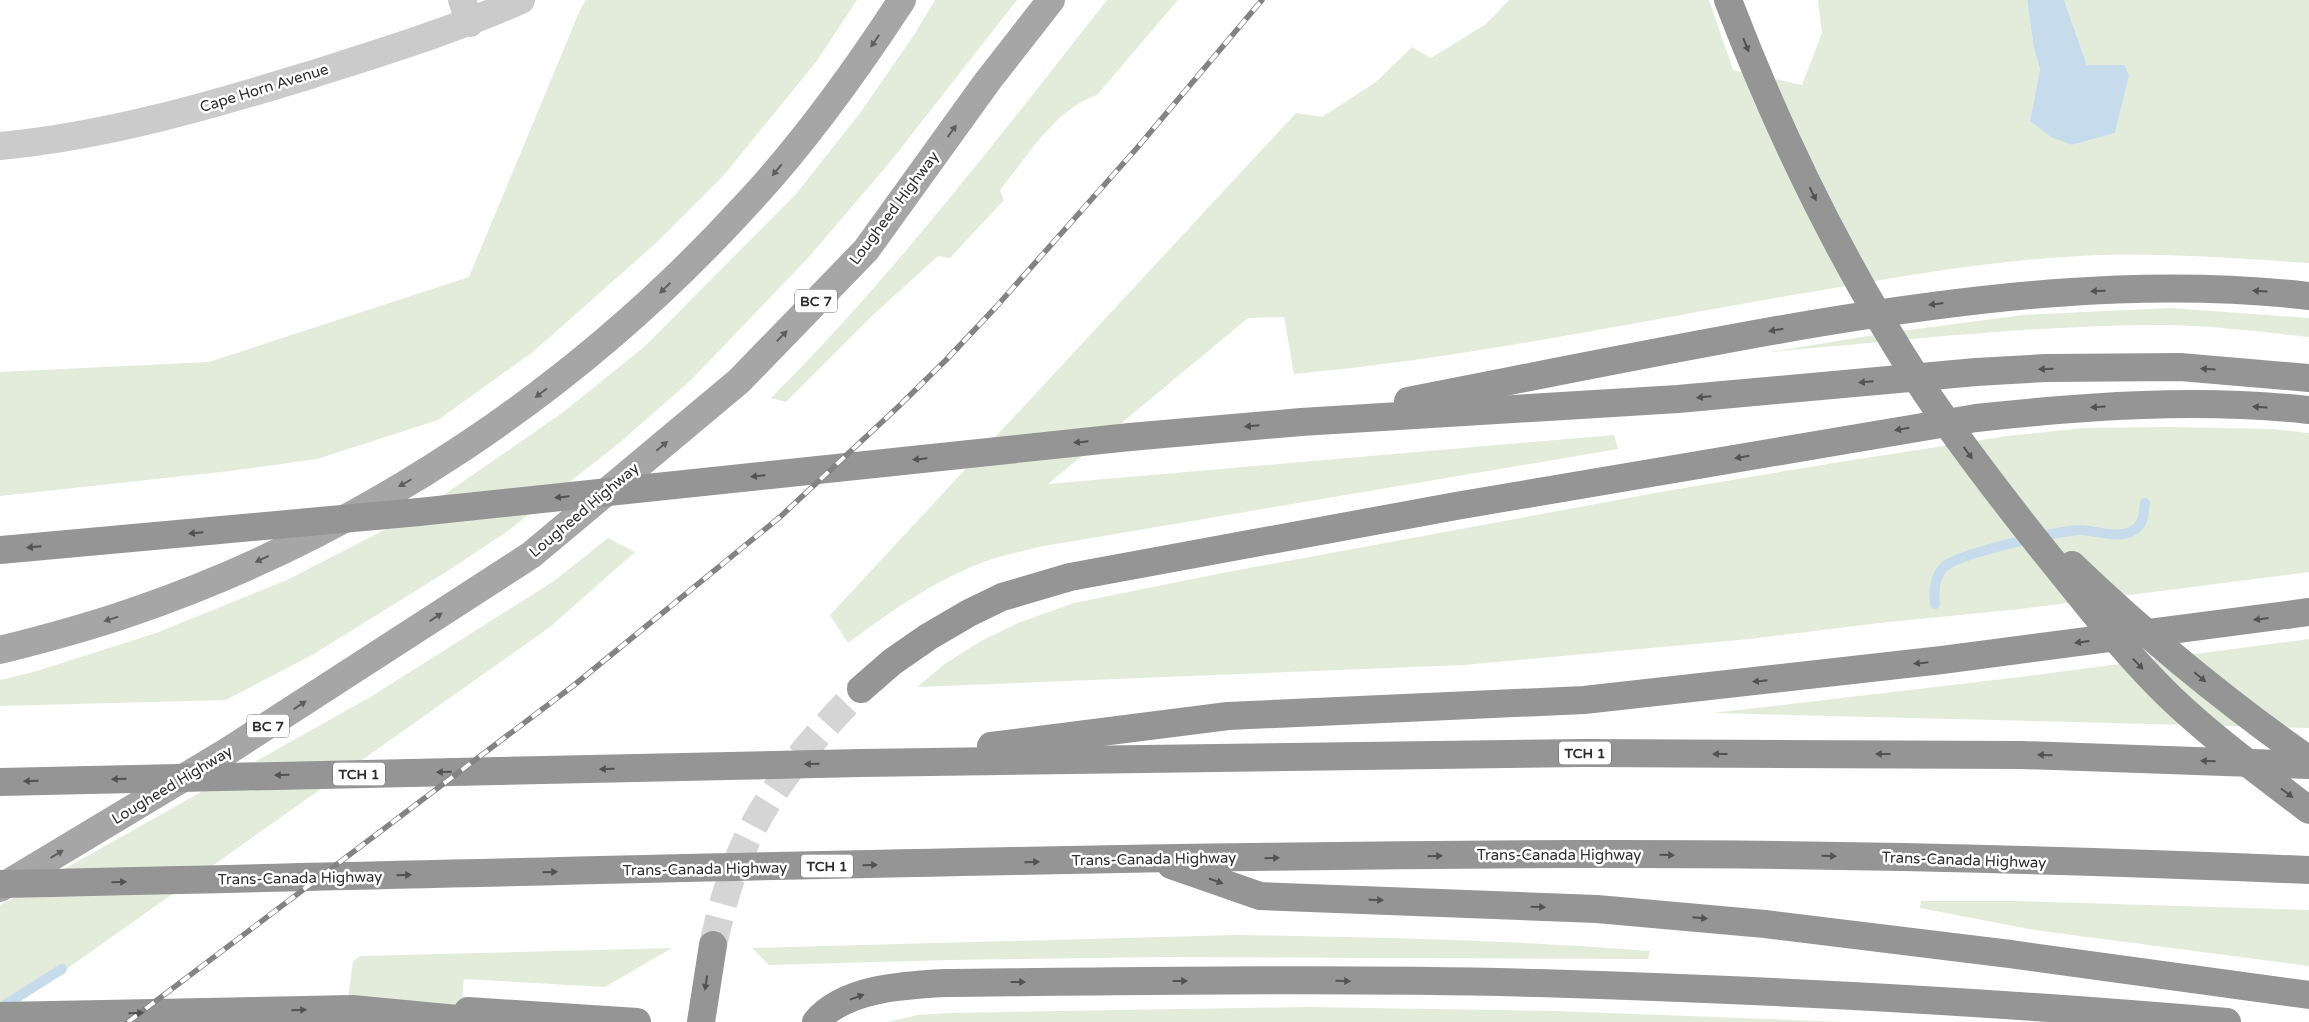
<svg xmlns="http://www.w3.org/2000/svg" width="2309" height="1022" font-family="'Varela Round',sans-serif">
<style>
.green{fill:#e3ecdb}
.water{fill:#c6dced}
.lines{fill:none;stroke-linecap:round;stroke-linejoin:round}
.stream{stroke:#c6dced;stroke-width:10}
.highway-tunnel{stroke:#d5d5d5;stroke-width:28;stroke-dasharray:28 14;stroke-linecap:butt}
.minor{stroke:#cbcbcb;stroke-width:28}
.major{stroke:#a6a6a6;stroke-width:28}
.highway{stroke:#959595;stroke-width:28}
.rail-casing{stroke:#838383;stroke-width:5.5}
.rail{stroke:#fff;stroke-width:4;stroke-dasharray:11;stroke-linecap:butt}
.oneway{fill:#5e5e5e}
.oneway2{fill:#525252}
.labels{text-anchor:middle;stroke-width:5;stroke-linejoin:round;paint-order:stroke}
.shield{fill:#fff;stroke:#6d6d6d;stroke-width:1}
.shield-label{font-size:14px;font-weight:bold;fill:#2e2e2e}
.street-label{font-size:15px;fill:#2e2e2e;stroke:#fff}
</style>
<rect width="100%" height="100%" fill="#fff"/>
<!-- green -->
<g class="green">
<path d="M 586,0 L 857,0 L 816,62 L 724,175 L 656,243 L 534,351 L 438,420 L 317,459 L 230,471 L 0,496 L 0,372 L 209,362 L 469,277 L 580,10 Z"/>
<path d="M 935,0 L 1017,0 L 890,162 L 808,258 L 691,380 L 618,444 L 505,533 L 446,572 L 312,655 L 226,700 L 0,706 L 0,680 L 37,671 L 156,633 L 287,580 L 419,512 L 562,413 L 644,347 L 796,194 L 860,113 L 914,35 Z"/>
<path d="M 1107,0 L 1178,0 L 1097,95 C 1055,109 1027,157 1000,190 L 1004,200 L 950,258 L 938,256 L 872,316 L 786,402 L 771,398 C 894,275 999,137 1107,0 Z"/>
<path d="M 1509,0 L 1709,0 L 1733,70 L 1802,85 L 1822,33 L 1818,0 L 2027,0 L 2034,49 L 2040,69 L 2030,121 L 2072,145 L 2115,133 L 2129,76 L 2125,65 L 2087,65 L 2064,0 L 2309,0 L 2309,263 C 2241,259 2172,253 2103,255 C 2009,258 1915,274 1823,290 C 1647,319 1472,358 1294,374 L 1284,317 L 1248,318 L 1048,484 L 1614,435 L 1618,449 L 1038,547 C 1021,552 1003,555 986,561 C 935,580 891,611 848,643 L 830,615 L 1296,113 L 1322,117 L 1376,82 L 1412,47 L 1431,58 L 1486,24 Z"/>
<path d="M 2170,308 L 2309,318 L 2309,337 C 2260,332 2211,325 2162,325 C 2031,325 1900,341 1770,352 L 1886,333 L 2024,315 Z"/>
<path d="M 2168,427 L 2272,429 L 2309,433 L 2309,572 L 2020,609 L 1879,623 L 1750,639 L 1464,665 L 917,687 L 946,663 L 981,641 L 1018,623 L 1074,603 L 1217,574 L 1666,491 L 1834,463 L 2007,436 L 2084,428 Z"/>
<path d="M 608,538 L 635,552 L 550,627 L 0,1016 L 0,905 L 372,696 L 554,581 Z"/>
<path d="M 2309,639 L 2309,728 L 1713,713 L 2020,677 Z"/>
<path d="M 1921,901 L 2016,901 L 2309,910 L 2309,966 L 2034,930 L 1920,908 Z"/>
<path d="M 1235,935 C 1373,937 1512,940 1650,951 L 1648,959 L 1168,957 L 949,960 L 769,965 L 752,948 Z"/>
<path d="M 672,948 L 605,987 L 464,979 L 460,1022 L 345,1022 L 353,961 L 361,956 Z"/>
<path d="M 1308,1007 L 1556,1011 L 1845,1022 L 887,1022 L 918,1015 L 948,1013 Z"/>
</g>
<!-- water -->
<path class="water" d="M 2027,0 L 2064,0 L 2087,65 L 2125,65 L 2129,76 L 2115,133 L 2072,145 L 2051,137 L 2030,121 L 2040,69 L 2034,49 Z"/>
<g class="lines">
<!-- stream -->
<g class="stream">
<path d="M 1935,604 C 1934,591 1934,577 1944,567 C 1957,554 2060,530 2081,530 C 2099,531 2121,541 2137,528 C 2144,522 2144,511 2145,503"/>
<path d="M 0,1008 L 62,969"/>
</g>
<!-- highway-tunnel -->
<path class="highway-tunnel" d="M 713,945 C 719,919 725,893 735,868 C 760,799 810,740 861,689"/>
<!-- minor -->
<g class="minor">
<path d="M 462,0 L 470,23"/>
<path d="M 0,146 C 106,136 209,106 310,75 C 382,52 452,31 521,0"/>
</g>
<!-- major -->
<g class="major">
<path d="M 0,650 C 44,639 89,627 132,612 C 366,532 580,387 746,205 C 805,142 855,72 902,0"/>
<path d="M 0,888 L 228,751 L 531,555 L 739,381 L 866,250 L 987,82 L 1051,0"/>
</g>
<!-- highway -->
<g class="highway">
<path d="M 1728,0 C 1779,134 1843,265 1921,385 C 1959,443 2002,498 2045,552 C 2086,602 2124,653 2171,698 C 2214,739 2262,774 2309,810"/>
<path d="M 1408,401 C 1542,375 1677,347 1812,324 C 1976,297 2143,277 2309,296"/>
<path d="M 0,550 L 419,512 L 1130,437 L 1301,422 L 1678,399 L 1976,372 L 2046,368 L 2180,367 L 2309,378"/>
<path d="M 2072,565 C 2146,636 2225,701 2309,760"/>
<path d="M 861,689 L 892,662 L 928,637 L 969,613 L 1002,597 L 1070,577 L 1456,506 L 1976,418 C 2087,406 2198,398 2309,410"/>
<path d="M 991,746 L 1228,716 L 1584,700 L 1942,660 L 2309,612"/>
<path d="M 0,782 L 861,763 L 1584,753 L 2022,755 L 2309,765"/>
<path d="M 1171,865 L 1260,896 L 1597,909 L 1765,924 L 2010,954 L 2309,995"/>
<path d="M 0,884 C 526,873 1052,856 1578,854 C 1822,853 2066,860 2309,870"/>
<path d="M 468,1011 L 637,1022"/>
<path d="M 0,1016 L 352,1009 L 489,1022"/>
<path d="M 701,1022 L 713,945"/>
<path d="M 816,1022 C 844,988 905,985 946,983 C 1144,981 1341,978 1539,983 C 1769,990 1998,1002 2227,1022"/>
</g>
<!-- rail casing -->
<g class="rail-casing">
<path id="rail" d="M 128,1022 L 573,686 L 780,517 L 898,407 L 946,360 L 996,307 L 1137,148 L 1262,0"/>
</g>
<!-- rail -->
<use href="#rail" class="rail"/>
</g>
<!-- one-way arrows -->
<defs><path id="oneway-solid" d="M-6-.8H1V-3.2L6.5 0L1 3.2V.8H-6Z" transform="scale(1.25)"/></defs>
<g class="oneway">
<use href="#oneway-solid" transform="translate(875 41) rotate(124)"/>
<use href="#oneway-solid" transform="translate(952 131) rotate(-54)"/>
<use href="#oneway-solid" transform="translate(777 170) rotate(130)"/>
<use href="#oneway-solid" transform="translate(665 288) rotate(136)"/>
<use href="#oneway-solid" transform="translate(782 336) rotate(-46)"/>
<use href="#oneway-solid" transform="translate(541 393) rotate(143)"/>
<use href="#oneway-solid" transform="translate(662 446) rotate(-40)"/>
<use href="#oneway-solid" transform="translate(405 483) rotate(150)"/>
<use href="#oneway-solid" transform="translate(262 559) rotate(155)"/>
<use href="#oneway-solid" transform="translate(436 617) rotate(-33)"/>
<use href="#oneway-solid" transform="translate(111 619) rotate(163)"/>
<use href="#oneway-solid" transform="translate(300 705) rotate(-33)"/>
<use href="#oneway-solid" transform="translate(57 854) rotate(-31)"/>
</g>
<g class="oneway2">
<use href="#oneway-solid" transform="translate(1746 45) rotate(68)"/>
<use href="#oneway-solid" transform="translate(1813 194) rotate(64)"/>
<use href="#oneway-solid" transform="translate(2098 291) rotate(178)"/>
<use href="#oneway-solid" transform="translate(2260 291) rotate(-176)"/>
<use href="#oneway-solid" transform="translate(1936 304) rotate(173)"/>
<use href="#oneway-solid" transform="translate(1776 330) rotate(170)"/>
<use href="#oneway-solid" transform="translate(2046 369) rotate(178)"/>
<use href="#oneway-solid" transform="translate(2208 369) rotate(-177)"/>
<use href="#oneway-solid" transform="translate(1866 382) rotate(175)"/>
<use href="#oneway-solid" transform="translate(1704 397) rotate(175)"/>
<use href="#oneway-solid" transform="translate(2098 407) rotate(177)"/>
<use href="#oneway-solid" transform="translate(2260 407) rotate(-177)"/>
<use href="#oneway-solid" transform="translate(1252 426) rotate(175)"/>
<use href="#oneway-solid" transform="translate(1902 429) rotate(170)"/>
<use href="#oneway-solid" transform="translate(1081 442) rotate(174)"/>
<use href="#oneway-solid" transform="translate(1968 453) rotate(54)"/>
<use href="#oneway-solid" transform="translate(1742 457) rotate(170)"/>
<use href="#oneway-solid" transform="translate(920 459) rotate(174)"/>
<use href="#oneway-solid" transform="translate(758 476) rotate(174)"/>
<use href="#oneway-solid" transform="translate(562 497) rotate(174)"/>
<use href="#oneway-solid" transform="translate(196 533) rotate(175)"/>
<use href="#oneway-solid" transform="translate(34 547) rotate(175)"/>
<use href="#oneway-solid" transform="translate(2261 619) rotate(173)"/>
<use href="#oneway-solid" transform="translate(2082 642) rotate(173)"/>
<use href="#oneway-solid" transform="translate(1921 663) rotate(174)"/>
<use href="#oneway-solid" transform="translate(2138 664) rotate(46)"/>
<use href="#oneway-solid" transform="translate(2200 677) rotate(40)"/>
<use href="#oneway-solid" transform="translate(1760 681) rotate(174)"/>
<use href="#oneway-solid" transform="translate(1720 754) rotate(-180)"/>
<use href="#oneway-solid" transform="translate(1883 754) rotate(-180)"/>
<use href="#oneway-solid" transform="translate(2045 755) rotate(-178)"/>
<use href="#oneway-solid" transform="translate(2208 761) rotate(-178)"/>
<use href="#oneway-solid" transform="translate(812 764) rotate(179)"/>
<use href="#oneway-solid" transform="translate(607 769) rotate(179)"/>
<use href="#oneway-solid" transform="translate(444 772) rotate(179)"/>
<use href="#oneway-solid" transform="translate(282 775) rotate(179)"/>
<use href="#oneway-solid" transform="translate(119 779) rotate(179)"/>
<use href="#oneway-solid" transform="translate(31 781) rotate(178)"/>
<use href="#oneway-solid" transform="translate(2287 793) rotate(37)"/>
<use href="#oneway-solid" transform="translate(1667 855) rotate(1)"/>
<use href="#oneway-solid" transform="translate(1435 856) rotate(-1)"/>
<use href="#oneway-solid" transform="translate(1829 856) rotate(2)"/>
<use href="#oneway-solid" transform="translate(1272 858) rotate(-1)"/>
<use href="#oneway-solid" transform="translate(1032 862) rotate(-1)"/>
<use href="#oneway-solid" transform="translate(870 865) rotate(-1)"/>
<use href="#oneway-solid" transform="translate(550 872) rotate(-1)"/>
<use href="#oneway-solid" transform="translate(404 875) rotate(-1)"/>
<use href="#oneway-solid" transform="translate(1216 881) rotate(19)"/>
<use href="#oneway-solid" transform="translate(119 882) rotate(-1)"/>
<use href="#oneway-solid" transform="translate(1376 900) rotate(2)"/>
<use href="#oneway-solid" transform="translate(1538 907) rotate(2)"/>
<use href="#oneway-solid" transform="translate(1700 918) rotate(5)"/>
<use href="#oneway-solid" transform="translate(1180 981)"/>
<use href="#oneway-solid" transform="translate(1343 981) rotate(1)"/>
<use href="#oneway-solid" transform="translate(1018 982)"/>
<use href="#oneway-solid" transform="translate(706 983) rotate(99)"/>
<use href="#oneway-solid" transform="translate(857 997) rotate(-20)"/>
<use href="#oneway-solid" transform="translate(299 1010) rotate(-1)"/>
<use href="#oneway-solid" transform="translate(136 1013) rotate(-1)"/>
</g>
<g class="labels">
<!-- shield labels -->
<g class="shield">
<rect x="795" y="289.5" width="42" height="23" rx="4"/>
<rect x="247" y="714.5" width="42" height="23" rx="4"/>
<rect x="1559" y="741.5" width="52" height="23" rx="4"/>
<rect x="333" y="762.5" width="52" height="23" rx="4"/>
<rect x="801" y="854.5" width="52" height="23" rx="4"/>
</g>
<g class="shield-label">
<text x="816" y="306">BC 7</text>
<text x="268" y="731">BC 7</text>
<text x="1585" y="758">TCH 1</text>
<text x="359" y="779">TCH 1</text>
<text x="827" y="871">TCH 1</text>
</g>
<!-- street labels -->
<g class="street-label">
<text transform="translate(264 88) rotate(-17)" y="5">Cape Horn Avenue</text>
<text transform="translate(894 208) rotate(-53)" y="5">Lougheed Highway</text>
<text transform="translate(584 510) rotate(-40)" y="5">Lougheed Highway</text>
<text transform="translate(172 785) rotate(-31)" y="5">Lougheed Highway</text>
<text x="1559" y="860">Trans-Canada Highway</text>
<text transform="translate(1154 859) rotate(-1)" y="5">Trans-Canada Highway</text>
<text transform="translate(1964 860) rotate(2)" y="5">Trans-Canada Highway</text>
<text transform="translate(705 869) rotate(-1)" y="5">Trans-Canada Highway</text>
<text transform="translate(300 878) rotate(-1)" y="5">Trans-Canada Highway</text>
</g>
</g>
</svg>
